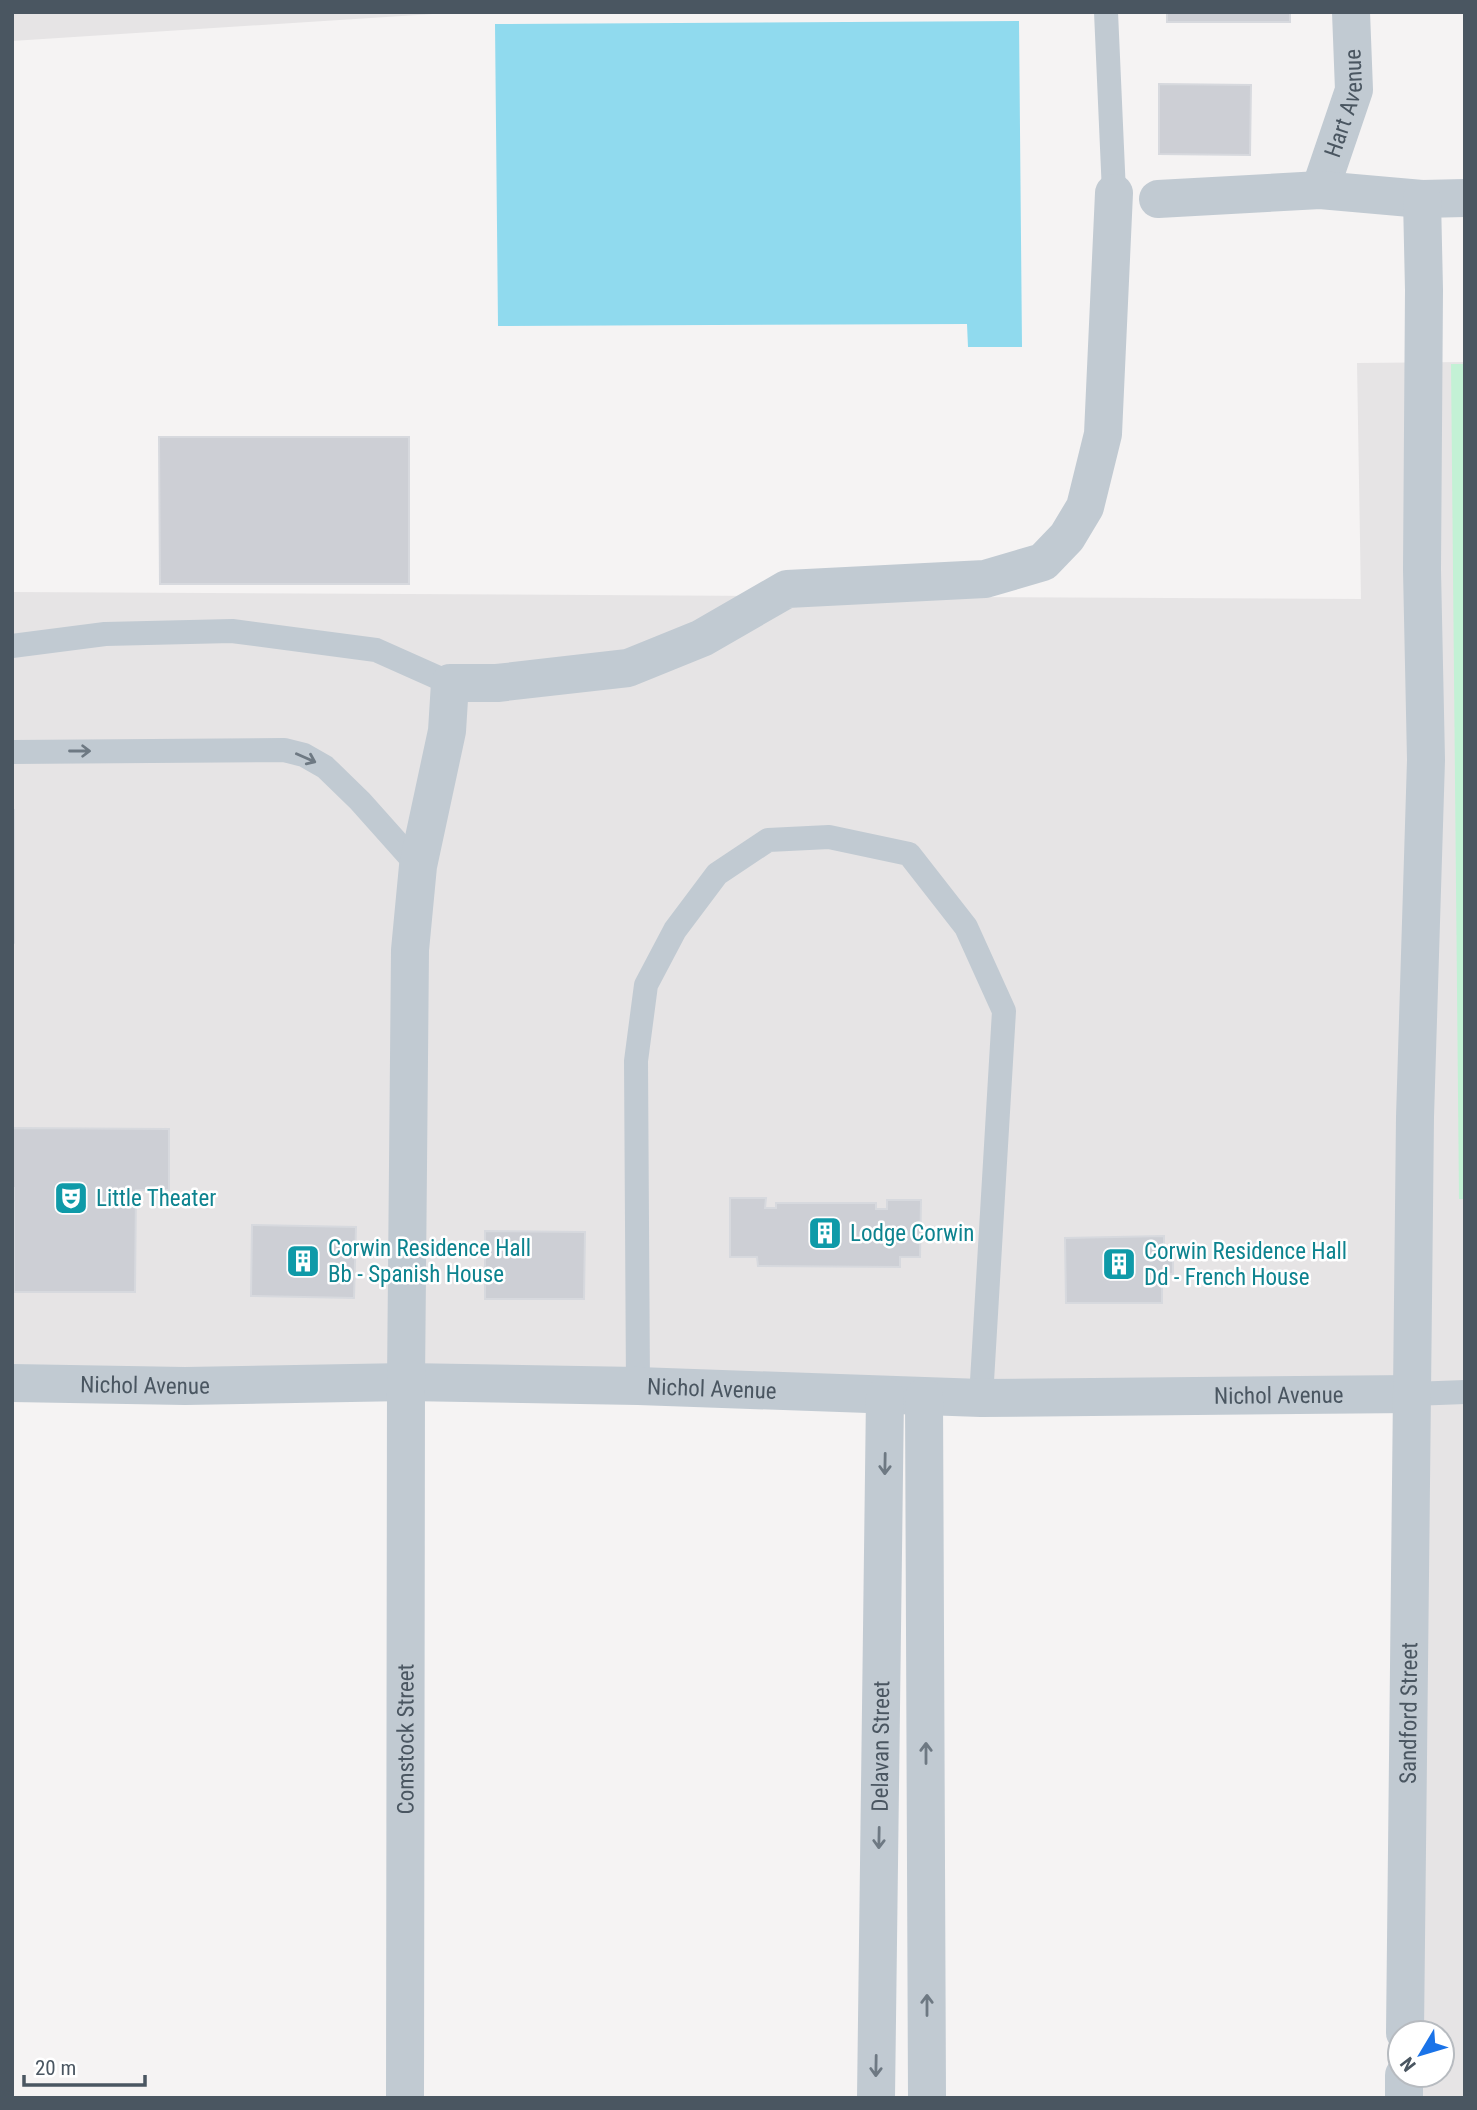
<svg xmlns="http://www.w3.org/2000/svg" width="1477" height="2110" font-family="'Roboto Condensed',sans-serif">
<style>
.education{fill:#e6e4e5}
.green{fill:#c3f1d5}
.water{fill:#90daee}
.building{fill:#cdcfd5;stroke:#d7d9de;stroke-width:2}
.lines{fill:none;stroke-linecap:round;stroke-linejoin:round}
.service{stroke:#c1cad2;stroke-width:24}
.minor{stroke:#c1cad2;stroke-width:38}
.oneway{stroke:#6e7983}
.labels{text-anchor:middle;stroke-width:5;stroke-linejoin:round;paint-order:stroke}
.street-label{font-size:23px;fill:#4a5661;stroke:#fff}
.culture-label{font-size:23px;fill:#0d838f;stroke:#fff;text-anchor:start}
</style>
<rect width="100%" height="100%" fill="#f5f3f3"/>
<!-- education -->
<g class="education">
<path d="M 12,12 L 464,12 L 12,41 Z"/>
<path d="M 1465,362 L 1465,2098 L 1404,2098 L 1404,2075 L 1442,2075 L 1442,2033 L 1405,2033 L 1412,1394 L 12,1384 L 12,592 L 1361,599 L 1357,363 Z"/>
</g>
<!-- green -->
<path class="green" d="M 1451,364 L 1465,364 L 1465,1199 L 1459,1199 Z"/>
<!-- water -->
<path class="water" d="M 1019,21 L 1022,347 L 968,347 L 967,324 L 498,326 L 495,24 Z"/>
<!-- building -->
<g class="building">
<rect x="1167" y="12" width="123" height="10"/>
<path d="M 1159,84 L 1251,85 L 1250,155 L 1159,154 Z"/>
<path d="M 159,437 L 409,437 L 409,584 L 160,584 Z"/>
<path d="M 12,810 L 14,810 L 14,943 L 12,944 Z"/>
<path d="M 12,1128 L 169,1129 L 169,1190 L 136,1190 L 135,1292 L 14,1292 L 14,1188 L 12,1188 Z"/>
<path d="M 730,1198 L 766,1198 L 765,1208 L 776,1208 L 776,1203 L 876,1203 L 876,1209 L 887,1209 L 887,1200 L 921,1200 L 920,1257 L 900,1257 L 900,1267 L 758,1266 L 757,1257 L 730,1257 Z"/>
<path d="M 252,1225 L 356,1227 L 354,1298 L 251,1296 Z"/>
<path d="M 485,1231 L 585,1232 L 584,1299 L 485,1299 Z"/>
<path d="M 1164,1236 L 1164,1254 L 1173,1255 L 1173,1274 L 1162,1274 L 1162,1303 L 1066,1303 L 1065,1238 Z"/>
</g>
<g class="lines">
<!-- service -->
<g class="service">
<path d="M 1106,12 L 1114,193"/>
<path d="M 12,646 L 105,634 L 232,631 L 376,650 L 450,683"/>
<path d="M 12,752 L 284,750 L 304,755 L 325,767 L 360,801 L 418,866"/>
<path d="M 638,1386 L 636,1061 L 646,985 L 675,930 L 717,874 L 768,840 L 829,837 L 909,854 L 966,927 L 1004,1011 L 981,1398"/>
<path d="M 1412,1394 L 1465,1392"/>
</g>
<!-- minor -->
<g class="minor">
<path id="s1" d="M 1320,190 L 1354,90 L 1351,12"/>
<path d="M 1158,199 L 1320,190 L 1422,199 L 1465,198"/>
<path id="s2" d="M 12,1383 L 185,1386 L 406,1382 L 638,1386 L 981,1398 L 1412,1394"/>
<path d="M 924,1397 L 927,2098"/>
<path id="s3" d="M 1405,2033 L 1415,1117 L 1426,760 L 1422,570 L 1424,290 L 1422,199"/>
<path id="s4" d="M 405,2098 L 406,1382 L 410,950 L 418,866 L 447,731 L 450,683 L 497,683 L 628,668 L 702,638 L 787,589 L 985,579 L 1043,562 L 1067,537 L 1085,507 L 1103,434 L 1114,193"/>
<path id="s5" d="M 876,2098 L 885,1396"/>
<path d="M 1404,2098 L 1404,2075"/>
</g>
</g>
<!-- one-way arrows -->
<defs><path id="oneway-shaft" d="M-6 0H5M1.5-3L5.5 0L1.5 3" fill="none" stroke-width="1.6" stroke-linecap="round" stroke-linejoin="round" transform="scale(1.75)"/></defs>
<g class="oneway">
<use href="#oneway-shaft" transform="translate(80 751)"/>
<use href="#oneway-shaft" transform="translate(306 758) rotate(24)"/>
<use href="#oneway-shaft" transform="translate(885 1464) rotate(91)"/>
<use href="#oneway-shaft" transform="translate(926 1753) rotate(-90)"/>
<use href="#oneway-shaft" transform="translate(879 1838) rotate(91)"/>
<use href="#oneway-shaft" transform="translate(927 2005) rotate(-90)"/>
<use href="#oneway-shaft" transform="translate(876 2066) rotate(91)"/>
</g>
<!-- icons -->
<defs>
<g id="theatre-square" transform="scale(1.75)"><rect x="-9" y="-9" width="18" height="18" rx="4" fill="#0f9aa8" stroke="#fff"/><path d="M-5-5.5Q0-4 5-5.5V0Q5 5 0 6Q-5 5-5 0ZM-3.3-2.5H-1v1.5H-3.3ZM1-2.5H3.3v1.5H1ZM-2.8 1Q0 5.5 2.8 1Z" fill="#fff"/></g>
<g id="building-square" transform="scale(1.75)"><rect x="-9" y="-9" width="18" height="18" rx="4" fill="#0f9aa8" stroke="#fff"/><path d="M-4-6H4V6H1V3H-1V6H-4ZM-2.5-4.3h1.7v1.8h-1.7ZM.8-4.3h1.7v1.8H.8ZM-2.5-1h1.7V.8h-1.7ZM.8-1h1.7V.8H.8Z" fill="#fff"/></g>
</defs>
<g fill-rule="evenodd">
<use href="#theatre-square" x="71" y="1198"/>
<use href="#building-square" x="825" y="1233"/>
<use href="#building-square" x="303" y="1261"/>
<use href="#building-square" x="1119" y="1264"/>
</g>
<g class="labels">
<!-- street labels -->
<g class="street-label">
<text dy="8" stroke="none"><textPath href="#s1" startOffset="91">Hart Avenue</textPath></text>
<text dy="8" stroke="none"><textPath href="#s2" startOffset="133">Nichol Avenue</textPath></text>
<text dy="8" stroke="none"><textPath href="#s2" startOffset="700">Nichol Avenue</textPath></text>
<text dy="8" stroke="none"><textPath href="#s2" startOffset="1267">Nichol Avenue</textPath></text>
<text dy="8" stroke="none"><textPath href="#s3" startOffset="320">Sandford Street</textPath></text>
<text dy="8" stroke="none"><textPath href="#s4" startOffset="359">Comstock Street</textPath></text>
<text dy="8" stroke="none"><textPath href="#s5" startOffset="352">Delavan Street</textPath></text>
</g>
<!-- culture labels -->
<g class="culture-label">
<text x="96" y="1206">Little Theater</text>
<text x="850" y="1241">Lodge Corwin</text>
<text x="328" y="1256">Corwin Residence Hall<tspan x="328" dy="26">Bb - Spanish House</tspan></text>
<text x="1144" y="1259">Corwin Residence Hall<tspan x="1144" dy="26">Dd - French House</tspan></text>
</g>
</g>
<!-- border -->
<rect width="1477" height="2110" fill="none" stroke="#4a5661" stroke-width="28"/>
<!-- north arrow -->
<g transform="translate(1421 2054) rotate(232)"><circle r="33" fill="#ffffff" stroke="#b7bbc0" stroke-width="2"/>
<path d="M0-5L12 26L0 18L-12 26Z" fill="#1a73e8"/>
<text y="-10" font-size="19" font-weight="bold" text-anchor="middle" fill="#4a5661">N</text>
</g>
<!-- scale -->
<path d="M24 2075v10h121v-10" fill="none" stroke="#4a5661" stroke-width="3.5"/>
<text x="35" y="2075" font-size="21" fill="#4a5661" stroke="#ffffff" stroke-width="5" paint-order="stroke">20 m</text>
</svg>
